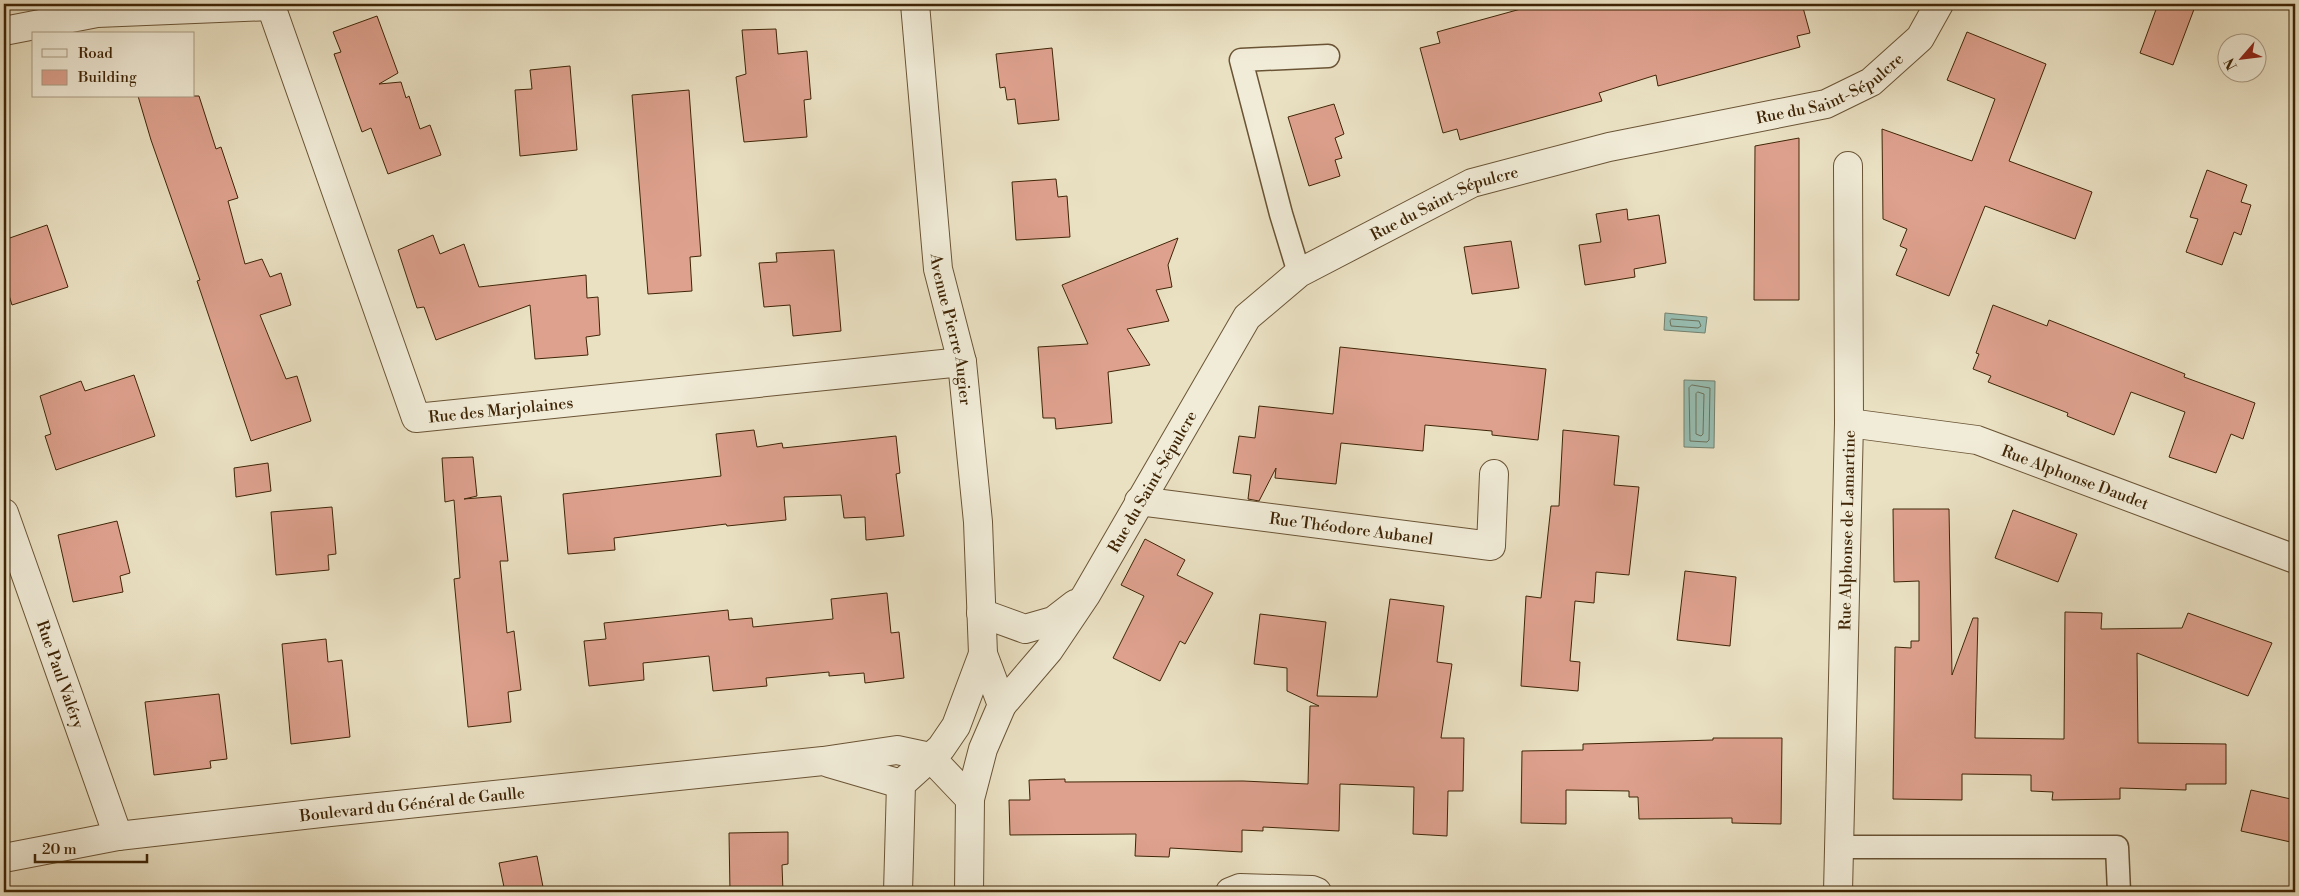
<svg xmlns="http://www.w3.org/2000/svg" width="2299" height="896" font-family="'Libre Bodoni',serif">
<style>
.water{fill:#98beb3;stroke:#74816e}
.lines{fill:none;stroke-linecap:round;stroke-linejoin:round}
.shore{stroke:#6c725c;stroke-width:1}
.building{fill:#dea18e;stroke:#3f2506}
.lane-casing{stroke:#6a5435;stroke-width:25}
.street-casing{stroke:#6a5435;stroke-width:30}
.lane{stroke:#f1ecd8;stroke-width:22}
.street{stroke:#f1ecd8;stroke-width:28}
.labels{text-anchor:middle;stroke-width:4.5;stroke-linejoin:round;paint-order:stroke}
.street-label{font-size:16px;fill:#3f2506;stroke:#f1ecd8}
</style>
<rect width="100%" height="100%" fill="#eae1c3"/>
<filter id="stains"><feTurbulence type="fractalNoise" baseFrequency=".004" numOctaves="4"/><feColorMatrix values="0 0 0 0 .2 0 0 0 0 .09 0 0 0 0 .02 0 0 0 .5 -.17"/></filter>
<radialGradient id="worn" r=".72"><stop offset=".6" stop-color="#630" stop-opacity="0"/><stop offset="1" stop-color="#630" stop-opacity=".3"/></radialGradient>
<!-- water -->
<g class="water">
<path d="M 1665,313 L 1707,317 L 1705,333 L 1664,330 Z"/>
<path d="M 1684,380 L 1715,381 L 1714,448 L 1684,447 Z"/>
</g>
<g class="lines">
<!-- shore -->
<g class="shore">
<path d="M 1672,319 L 1699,321 L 1701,326 L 1698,328 L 1671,326 L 1670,321 Z"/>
<path d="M 1692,385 L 1710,388 L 1709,440 L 1707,442 L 1690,441 L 1689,388 Z"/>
<path d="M 1698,392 L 1704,394 L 1703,434 L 1701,436 L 1696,434 L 1696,394 Z"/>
</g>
</g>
<!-- building -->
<g class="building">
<path d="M 1539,4 L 1802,4 L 1810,33 L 1797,36 L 1800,47 L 1691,77 L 1658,86 L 1656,75 L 1599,93 L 1602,101 L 1460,140 L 1457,129 L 1443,133 L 1420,48 L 1440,43 L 1437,32 Z"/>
<path d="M 2158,4 L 2196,4 L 2173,65 L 2140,53 Z"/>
<path d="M 377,16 L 398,73 L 379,84 L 401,82 L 406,98 L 409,96 L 420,129 L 430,125 L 441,155 L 388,174 L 371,128 L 362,132 L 334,54 L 341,52 L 333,32 Z"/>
<path d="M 776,29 L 778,54 L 807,51 L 811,99 L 804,100 L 807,137 L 744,142 L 736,77 L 746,74 L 742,30 Z"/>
<path d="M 1967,32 L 2046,64 L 2009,161 L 2092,192 L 2075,239 L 1985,206 L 1949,296 L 1896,275 L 1907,249 L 1900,246 L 1907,229 L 1883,219 L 1882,129 L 1972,161 L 1995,99 L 1947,80 Z"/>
<path d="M 1052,48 L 1059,120 L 1018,124 L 1015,99 L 1007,100 L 1005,87 L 1000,88 L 996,54 Z"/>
<path d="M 570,66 L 577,150 L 520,156 L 515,90 L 532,89 L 530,70 Z"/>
<path d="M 689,90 L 701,256 L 690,257 L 692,291 L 648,294 L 632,95 Z"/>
<path d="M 138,96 L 199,96 L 216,149 L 221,147 L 238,198 L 228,201 L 245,264 L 262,259 L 270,277 L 281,273 L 291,305 L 260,315 L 286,379 L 297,376 L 311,421 L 251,441 L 197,281 L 200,280 L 151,140 Z"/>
<path d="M 1334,104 L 1344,134 L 1335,138 L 1342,158 L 1335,160 L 1340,176 L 1309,186 L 1288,117 Z"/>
<path d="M 1799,138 L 1799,300 L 1754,300 L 1755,146 Z"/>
<path d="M 2207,170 L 2247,185 L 2241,202 L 2251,205 L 2241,235 L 2234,232 L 2222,265 L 2186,252 L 2198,219 L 2190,217 Z"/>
<path d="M 1056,179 L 1058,197 L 1067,196 L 1070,237 L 1016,240 L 1012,182 Z"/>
<path d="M 1627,209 L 1628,220 L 1659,215 L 1666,263 L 1634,269 L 1635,277 L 1585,285 L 1579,245 L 1601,242 L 1596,214 Z"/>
<path d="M 47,225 L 68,287 L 12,305 L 4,279 L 4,240 Z"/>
<path d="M 433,235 L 440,254 L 464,244 L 479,287 L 586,275 L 587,298 L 598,297 L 600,335 L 586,337 L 588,355 L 535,359 L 530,305 L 436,340 L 424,307 L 417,308 L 398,250 Z"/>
<path d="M 1178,238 L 1168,265 L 1172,287 L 1156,290 L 1169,321 L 1127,329 L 1150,365 L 1108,372 L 1112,423 L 1056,429 L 1055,418 L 1043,418 L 1038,347 L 1088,344 L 1062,285 Z"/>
<path d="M 1511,241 L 1519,288 L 1472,294 L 1464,247 Z"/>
<path d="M 834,250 L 841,331 L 793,336 L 790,305 L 764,307 L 759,263 L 777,262 L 776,253 Z"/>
<path d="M 1993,305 L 2047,326 L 2049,320 L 2185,374 L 2184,377 L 2255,403 L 2243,439 L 2231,434 L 2216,473 L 2169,457 L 2185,412 L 2131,392 L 2114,435 L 2067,416 L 2068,413 L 1988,382 L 1991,376 L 1973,369 L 1979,354 L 1976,353 Z"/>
<path d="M 1340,347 L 1546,369 L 1538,440 L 1492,435 L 1492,431 L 1425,425 L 1423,451 L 1341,443 L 1336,484 L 1275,478 L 1276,468 L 1259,501 L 1248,499 L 1251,475 L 1233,473 L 1239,436 L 1255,438 L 1259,406 L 1333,414 Z"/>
<path d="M 134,375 L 155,436 L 56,470 L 45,436 L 51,434 L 40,396 L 81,381 L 85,391 Z"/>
<path d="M 754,430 L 757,447 L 782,443 L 783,448 L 896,436 L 900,473 L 896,474 L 904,536 L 866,540 L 865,517 L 844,518 L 841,495 L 784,497 L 786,520 L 727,526 L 726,524 L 614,538 L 615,550 L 568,554 L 563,494 L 721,476 L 716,434 Z"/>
<path d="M 1563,430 L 1619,436 L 1614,485 L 1639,487 L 1629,575 L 1596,572 L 1594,603 L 1575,601 L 1570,661 L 1580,662 L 1578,691 L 1521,686 L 1526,596 L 1541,598 L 1551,506 L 1559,506 Z"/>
<path d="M 473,457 L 477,496 L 464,499 L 501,496 L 508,561 L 500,561 L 507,633 L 514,631 L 521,690 L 508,692 L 511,722 L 468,727 L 454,579 L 460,578 L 454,500 L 445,502 L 442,458 Z"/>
<path d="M 268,463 L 271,491 L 236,497 L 234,468 Z"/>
<path d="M 332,507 L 336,554 L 328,555 L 329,570 L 276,575 L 271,512 Z"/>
<path d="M 1893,509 L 1949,509 L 1952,675 L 1973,618 L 1978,618 L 1975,738 L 2064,739 L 2065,612 L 2102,613 L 2101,629 L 2182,628 L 2188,613 L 2272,643 L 2248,696 L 2137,653 L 2138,743 L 2226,744 L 2226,784 L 2186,784 L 2186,790 L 2120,788 L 2120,799 L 2052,800 L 2053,792 L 2031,791 L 2031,775 L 1962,774 L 1962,800 L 1893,799 L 1895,647 L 1911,648 L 1911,641 L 1919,641 L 1919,581 L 1894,582 Z"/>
<path d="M 2013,510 L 2077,534 L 2058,582 L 1995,558 Z"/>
<path d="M 117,521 L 130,573 L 120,576 L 123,592 L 73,602 L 58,535 Z"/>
<path d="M 1145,539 L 1185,560 L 1177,575 L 1213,593 L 1185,644 L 1180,641 L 1160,681 L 1113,658 L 1144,596 L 1121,585 Z"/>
<path d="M 1685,571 L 1736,577 L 1730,646 L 1677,640 Z"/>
<path d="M 887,593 L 891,633 L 899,632 L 904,678 L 865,683 L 864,673 L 829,676 L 829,672 L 766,678 L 767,686 L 713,691 L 709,656 L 643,663 L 644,680 L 589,686 L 584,641 L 606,639 L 604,623 L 728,610 L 729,620 L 752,618 L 753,627 L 833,619 L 831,599 Z"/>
<path d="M 1390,599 L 1444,606 L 1437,662 L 1452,664 L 1441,738 L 1464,738 L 1463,791 L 1448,791 L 1447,836 L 1413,834 L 1414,787 L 1340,784 L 1339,831 L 1263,827 L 1263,831 L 1242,830 L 1242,852 L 1170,848 L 1169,857 L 1135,856 L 1136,834 L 1010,835 L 1009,800 L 1030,800 L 1029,780 L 1065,779 L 1065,782 L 1243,781 L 1308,784 L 1310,706 L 1319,706 L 1287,691 L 1287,668 L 1254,664 L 1260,614 L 1326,622 L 1317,696 L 1377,697 Z"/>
<path d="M 326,639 L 328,662 L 342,660 L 350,737 L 291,744 L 282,644 Z"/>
<path d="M 219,694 L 227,759 L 210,761 L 211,768 L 154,775 L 145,702 Z"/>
<path d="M 1713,738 L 1782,738 L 1781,824 L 1732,823 L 1732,818 L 1639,819 L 1638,797 L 1629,797 L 1629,791 L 1566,790 L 1566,824 L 1521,823 L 1522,751 L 1583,750 L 1583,744 L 1713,740 Z"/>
<path d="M 2251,790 L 2295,800 L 2295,843 L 2241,831 Z"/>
<path d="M 788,832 L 788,864 L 782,865 L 783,892 L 730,892 L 729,833 Z"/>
<path d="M 537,856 L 544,892 L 505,892 L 499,863 Z"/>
</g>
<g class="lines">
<!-- lane casing -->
<g class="lane-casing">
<g id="lane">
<path d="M 1299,273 L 1281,214 L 1241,60 L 1328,56"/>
<path d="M 1839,847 L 2117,847 L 2119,892"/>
</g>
</g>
<!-- street casing -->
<g class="street-casing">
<g id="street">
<path id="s1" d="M 915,4 L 938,269 L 962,362 L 978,522 L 983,654 L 1002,705 L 983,749 L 970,799 L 969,892"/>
<path id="s2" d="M 271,6 L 416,418 L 962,362"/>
<path d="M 4,31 L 97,13 L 271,6 L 274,4"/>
<path id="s3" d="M 1849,423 L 1977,440 L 2295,559"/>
<path id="s4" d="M 1139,501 L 1491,546 L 1494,474"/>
<path id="s5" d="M 4,513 L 118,836"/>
<path d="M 981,613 L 1025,629 L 1053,621 L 1075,604"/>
<path id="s6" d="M 1002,705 L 1049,650 L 1086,595 L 1247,317 L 1299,273 L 1472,183 L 1609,147 L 1826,104 L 1871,82 L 1920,38 L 1939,4"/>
<path d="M 829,763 L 901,784"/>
<path id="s7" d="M 4,858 L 118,836 L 330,812 L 823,761 L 897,750 L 930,757 L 970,799"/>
<path d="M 898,892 L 901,784 L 941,748 L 956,726 L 983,654"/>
<path d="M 1230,892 L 1240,888 L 1312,890 L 1317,892"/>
<path id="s8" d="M 1838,892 L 1849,423 L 1848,166"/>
</g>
</g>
<!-- lane -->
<use href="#lane" class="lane"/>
<!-- street -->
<use href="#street" class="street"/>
</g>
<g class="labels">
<!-- street labels -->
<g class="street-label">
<text dy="6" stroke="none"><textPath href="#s6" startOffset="1095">Rue du Saint-Sépulcre</textPath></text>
<text dy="6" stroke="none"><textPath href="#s6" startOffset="690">Rue du Saint-Sépulcre</textPath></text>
<text dy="6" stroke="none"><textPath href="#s1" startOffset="328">Avenue Pierre Augier</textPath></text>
<text dy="6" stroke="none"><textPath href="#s2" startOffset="522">Rue des Marjolaines</textPath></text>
<text dy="6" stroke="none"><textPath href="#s3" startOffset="234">Rue Alphonse Daudet</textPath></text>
<text dy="6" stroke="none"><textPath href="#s6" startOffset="270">Rue du Saint-Sépulcre</textPath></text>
<text dy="6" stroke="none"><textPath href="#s4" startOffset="214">Rue Théodore Aubanel</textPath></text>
<text dy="6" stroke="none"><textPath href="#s8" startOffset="362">Rue Alphonse de Lamartine</textPath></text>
<text dy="6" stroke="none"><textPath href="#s5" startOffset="171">Rue Paul Valéry</textPath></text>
<text dy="6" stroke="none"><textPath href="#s7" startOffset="412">Boulevard du Général de Gaulle</textPath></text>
</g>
</g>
<!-- margin -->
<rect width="2299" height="896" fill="none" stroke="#eae1c3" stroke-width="20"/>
<rect x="5" y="5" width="2289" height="886" fill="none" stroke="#3f2506" stroke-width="2.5"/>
<rect x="10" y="10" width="2279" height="876" fill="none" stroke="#3f2506"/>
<!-- legend -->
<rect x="32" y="32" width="162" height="65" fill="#f1ecd8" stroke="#aa9c84"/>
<rect x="42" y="49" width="25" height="8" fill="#f1ecd8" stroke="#aa9c84"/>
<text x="78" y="58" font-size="15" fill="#3f2506">Road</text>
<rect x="42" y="70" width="25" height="15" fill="#dea18e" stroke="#aa9c84"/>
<text x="78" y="82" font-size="15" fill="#3f2506">Building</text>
<!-- north arrow -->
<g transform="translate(2242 58) rotate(242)"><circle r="24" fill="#f1ecd8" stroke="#aa9c84"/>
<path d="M0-4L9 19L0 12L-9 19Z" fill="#8f2418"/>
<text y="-8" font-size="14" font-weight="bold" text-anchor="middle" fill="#3f2506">N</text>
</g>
<!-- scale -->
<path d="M35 854v8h112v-8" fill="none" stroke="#3f2506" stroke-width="2.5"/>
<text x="42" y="854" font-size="15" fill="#3f2506" stroke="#f1ecd8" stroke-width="4" paint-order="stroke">20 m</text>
<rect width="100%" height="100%" filter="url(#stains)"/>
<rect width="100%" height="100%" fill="url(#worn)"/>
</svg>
